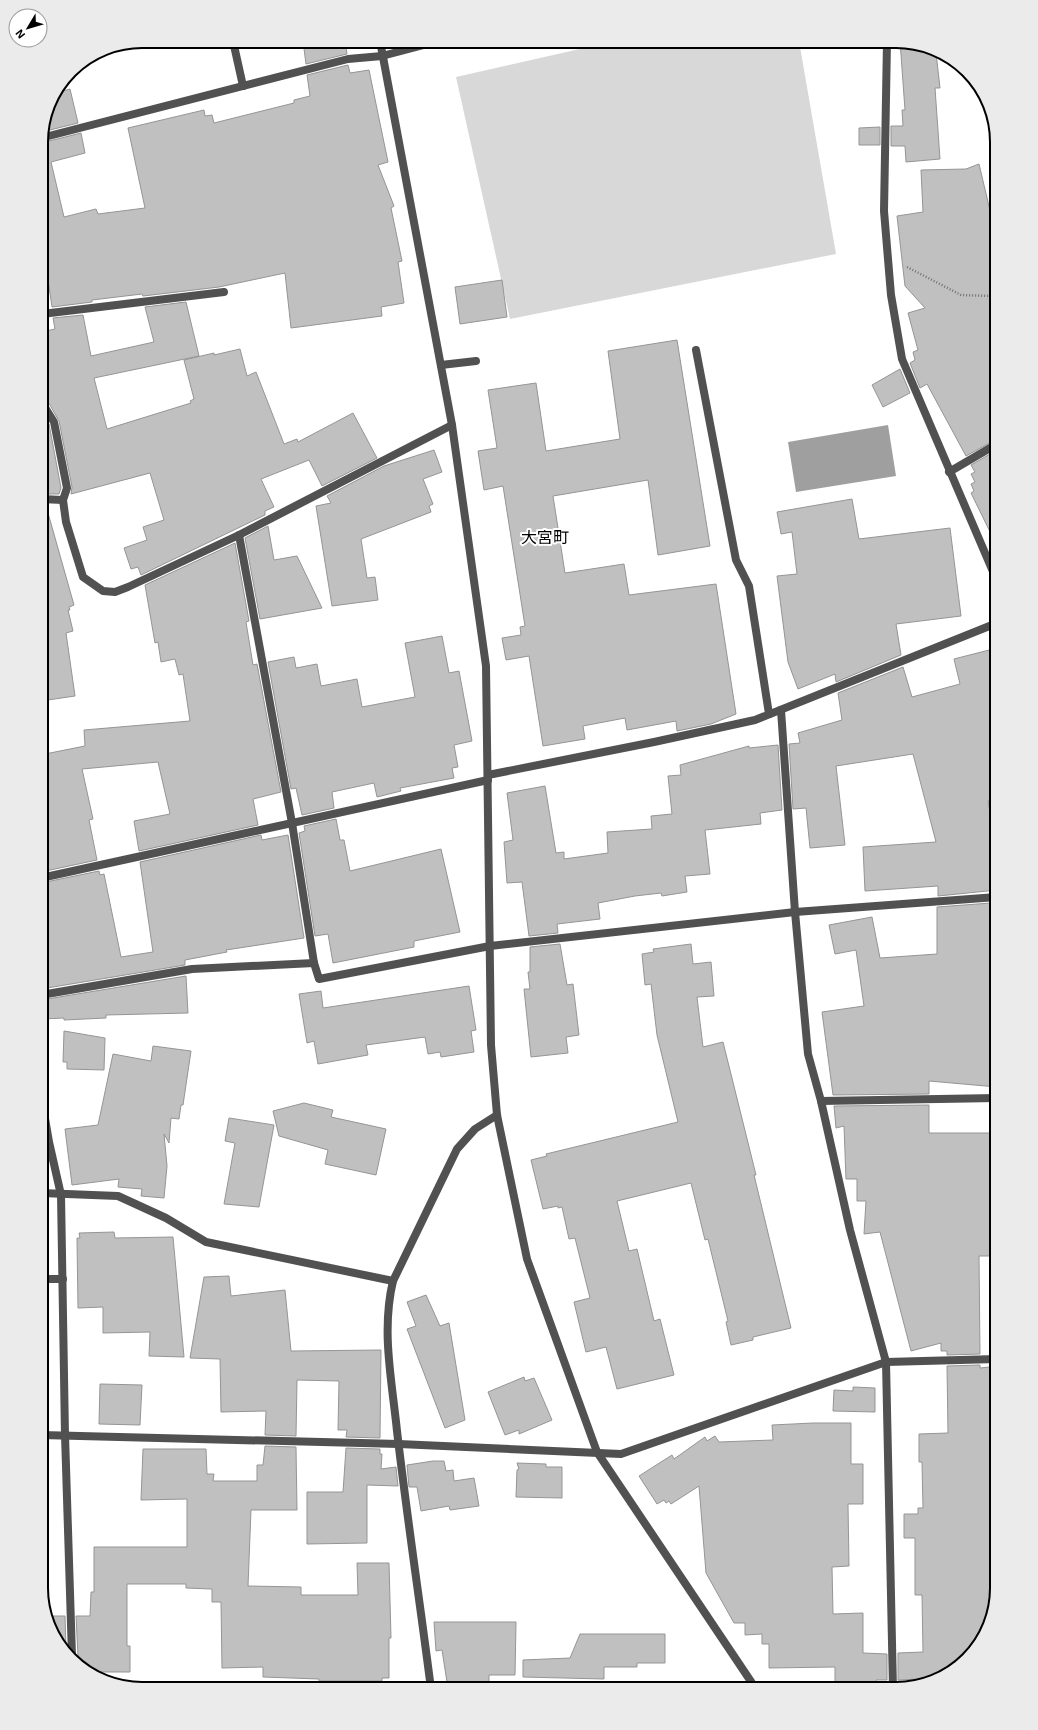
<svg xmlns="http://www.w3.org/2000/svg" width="1038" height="1730" font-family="'Exo 2','Noto Sans JP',sans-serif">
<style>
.green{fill:#d8d8d8}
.water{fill:#9f9f9f}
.building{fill:#c0c0c0;stroke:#959595}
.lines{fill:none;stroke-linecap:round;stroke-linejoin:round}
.path{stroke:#737373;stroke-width:2.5;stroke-dasharray:1 2;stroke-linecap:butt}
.service{stroke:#515151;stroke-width:8}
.minor{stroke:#515151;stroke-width:8}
.labels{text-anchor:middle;stroke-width:4;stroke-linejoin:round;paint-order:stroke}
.neighbourhood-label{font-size:16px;fill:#000;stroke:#fff}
.rim{fill:none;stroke:#000;stroke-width:2}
</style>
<rect width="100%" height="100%" fill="#fff"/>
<!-- green -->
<path class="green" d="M 615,41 L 799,41 L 836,254 L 510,319 L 456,77 Z"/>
<!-- water -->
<path class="water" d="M 888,425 L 896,476 L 796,492 L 788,442 Z"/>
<!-- building -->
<g class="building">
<path d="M 303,41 L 345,41 L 347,54 L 306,64 Z"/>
<path d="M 900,41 L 936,53 L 940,88 L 935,88 L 940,159 L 906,162 L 905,146 L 891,146 L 891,126 L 903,126 L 902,110 L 905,110 Z"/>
<path d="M 348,65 L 350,73 L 369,70 L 388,162 L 378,165 L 394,206 L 391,208 L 402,261 L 398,262 L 404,303 L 381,307 L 382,316 L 291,328 L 285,273 L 219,287 L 143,296 L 142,294 L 92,300 L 92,302 L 52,307 L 41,233 L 41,143 L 81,133 L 85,153 L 51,162 L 64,217 L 96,209 L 98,214 L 145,208 L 128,128 L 204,110 L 205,116 L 212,115 L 214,123 L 294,103 L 294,100 L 310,96 L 307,75 Z"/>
<path d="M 70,89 L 78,123 L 42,132 L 49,103 L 56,93 Z"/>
<path d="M 880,127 L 880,145 L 859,145 L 859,128 Z"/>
<path d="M 979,164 L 997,240 L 997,439 L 966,456 L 927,384 L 920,388 L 910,363 L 915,360 L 913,352 L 918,350 L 908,313 L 925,308 L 905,286 L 897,216 L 923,212 L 921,170 L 966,169 Z"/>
<path d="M 502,280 L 507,317 L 460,324 L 455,287 Z"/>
<path d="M 186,302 L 199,356 L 94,378 L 107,429 L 191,403 L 190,401 L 194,399 L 184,360 L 214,353 L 214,355 L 240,349 L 247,376 L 256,372 L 284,444 L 297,439 L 298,442 L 353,413 L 377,458 L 322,486 L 309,460 L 261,479 L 274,507 L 265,511 L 265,515 L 141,575 L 138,567 L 131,569 L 124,548 L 147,540 L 143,527 L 164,520 L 150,473 L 71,494 L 72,487 L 59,421 L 46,398 L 41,396 L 41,373 L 48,373 L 41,342 L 41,332 L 55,329 L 53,318 L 83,315 L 91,356 L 154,342 L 145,307 Z"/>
<path d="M 677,340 L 710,546 L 658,555 L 648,480 L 553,496 L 565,573 L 624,564 L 629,595 L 716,584 L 736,714 L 711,724 L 677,731 L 676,721 L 627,730 L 625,718 L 583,726 L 585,739 L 543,746 L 529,656 L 506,660 L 502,638 L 521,635 L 520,627 L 525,626 L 503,486 L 484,490 L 478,451 L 497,448 L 488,390 L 536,383 L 546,451 L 620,439 L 608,351 Z"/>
<path d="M 900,369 L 910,393 L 883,407 L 872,385 Z"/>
<path d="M 41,412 L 49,424 L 61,488 L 59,494 L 41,494 Z"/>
<path d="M 434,450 L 442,472 L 423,479 L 433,504 L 429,506 L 431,512 L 361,539 L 367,578 L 375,577 L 378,600 L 332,606 L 316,506 L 331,503 L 327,496 L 384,466 Z"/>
<path d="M 997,450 L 997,546 L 971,493 L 974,491 L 971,484 L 975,482 L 971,474 L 975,472 L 971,465 Z"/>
<path d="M 852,499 L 859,539 L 950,528 L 961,616 L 896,624 L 901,655 L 836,682 L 835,674 L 798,689 L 788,662 L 777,576 L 797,574 L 792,532 L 781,534 L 777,512 Z"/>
<path d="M 48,513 L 74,605 L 69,607 L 70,610 L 68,610 L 73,631 L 66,633 L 75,696 L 41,701 L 41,514 Z"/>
<path d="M 268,526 L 274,560 L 297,556 L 322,608 L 260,619 L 245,538 Z"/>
<path d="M 235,543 L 249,621 L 246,622 L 253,665 L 257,664 L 281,792 L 253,799 L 258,825 L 139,851 L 134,821 L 170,814 L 158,762 L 82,769 L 93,819 L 89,820 L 97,860 L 41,872 L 41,765 L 47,764 L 45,754 L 85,746 L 84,730 L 190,721 L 183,674 L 179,675 L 175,659 L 161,662 L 158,642 L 155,643 L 145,585 Z"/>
<path d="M 442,636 L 449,673 L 459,671 L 472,741 L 454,745 L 458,767 L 452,768 L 454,778 L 400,788 L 401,791 L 377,797 L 374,783 L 332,792 L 334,808 L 302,815 L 296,788 L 291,789 L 268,662 L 294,657 L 296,668 L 317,664 L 321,686 L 357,679 L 362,707 L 415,697 L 405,643 Z"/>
<path d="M 997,648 L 997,800 L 988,801 L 997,850 L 997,890 L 938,896 L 938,886 L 865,891 L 863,847 L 936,842 L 913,754 L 836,766 L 845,845 L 810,848 L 806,808 L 793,809 L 789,744 L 800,743 L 798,733 L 842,720 L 838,693 L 903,667 L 912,697 L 960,684 L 954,659 Z"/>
<path d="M 778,745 L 782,810 L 760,813 L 761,824 L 705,830 L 710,874 L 685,876 L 687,892 L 662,896 L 661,893 L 635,896 L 598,903 L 600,919 L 557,924 L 558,933 L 529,936 L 522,882 L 507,883 L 504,842 L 513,840 L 507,793 L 545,786 L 556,853 L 564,852 L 564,859 L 608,853 L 607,832 L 652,829 L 651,816 L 672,814 L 668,776 L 681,775 L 680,765 L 749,746 L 749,748 Z"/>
<path d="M 336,819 L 340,840 L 344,840 L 350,871 L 441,849 L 460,932 L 414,941 L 414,947 L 333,963 L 328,934 L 315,936 L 299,833 L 305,831 L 304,826 Z"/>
<path d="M 261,835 L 262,840 L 288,835 L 304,938 L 226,950 L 227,952 L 185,960 L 185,965 L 41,989 L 41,883 L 99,871 L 100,875 L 104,874 L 121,957 L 153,952 L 140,862 Z"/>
<path d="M 991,903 L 991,945 L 997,944 L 997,1087 L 929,1081 L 929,1094 L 833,1095 L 822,1012 L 864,1006 L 856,950 L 835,954 L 829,925 L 872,917 L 880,958 L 937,954 L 937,907 Z"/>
<path d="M 560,944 L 567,985 L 573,984 L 579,1035 L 566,1037 L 568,1053 L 531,1057 L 524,989 L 530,989 L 528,972 L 530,972 L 530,947 Z"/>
<path d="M 691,944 L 693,964 L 711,962 L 714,996 L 697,997 L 703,1047 L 723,1042 L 756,1175 L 754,1175 L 791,1328 L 753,1337 L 753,1340 L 731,1345 L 726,1322 L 728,1321 L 708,1239 L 705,1240 L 691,1183 L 617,1201 L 629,1251 L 637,1249 L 654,1321 L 660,1319 L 674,1375 L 617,1389 L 606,1347 L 586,1352 L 574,1302 L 590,1298 L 575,1238 L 569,1239 L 562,1207 L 558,1208 L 558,1206 L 543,1209 L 531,1160 L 547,1156 L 546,1154 L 678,1122 L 657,1035 L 651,984 L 645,985 L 642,954 L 654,952 L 653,949 Z"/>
<path d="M 186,976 L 188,1013 L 106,1015 L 106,1018 L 64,1020 L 64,1018 L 41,1019 L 41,1000 Z"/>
<path d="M 469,986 L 476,1030 L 471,1031 L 474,1052 L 441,1057 L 440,1052 L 428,1054 L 425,1037 L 366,1045 L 368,1055 L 318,1064 L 314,1041 L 307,1043 L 299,994 L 321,991 L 323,1008 Z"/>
<path d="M 64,1031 L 105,1038 L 104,1070 L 67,1069 L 67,1062 L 63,1062 Z"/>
<path d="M 153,1046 L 191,1051 L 183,1105 L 181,1105 L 179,1119 L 171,1118 L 169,1143 L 164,1134 L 167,1166 L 164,1198 L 141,1196 L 142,1189 L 118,1187 L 119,1179 L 72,1185 L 65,1129 L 98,1125 L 113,1054 L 151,1061 Z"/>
<path d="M 304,1103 L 333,1110 L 331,1117 L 386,1129 L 376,1175 L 325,1164 L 328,1150 L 279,1136 L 273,1111 Z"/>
<path d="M 929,1105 L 929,1133 L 997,1133 L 997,1256 L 979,1256 L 980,1354 L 947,1355 L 947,1351 L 941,1351 L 941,1343 L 911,1351 L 880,1232 L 864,1234 L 866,1201 L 857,1201 L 857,1179 L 846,1179 L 844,1126 L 836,1128 L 834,1106 Z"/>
<path d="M 229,1118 L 274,1125 L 259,1207 L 224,1204 L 235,1143 L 225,1141 Z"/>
<path d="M 114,1232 L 115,1238 L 173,1237 L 184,1357 L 149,1356 L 150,1332 L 103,1333 L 103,1307 L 78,1308 L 77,1238 L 80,1238 L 79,1233 Z"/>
<path d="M 229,1276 L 231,1296 L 285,1290 L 291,1351 L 381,1350 L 380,1438 L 346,1437 L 347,1430 L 338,1430 L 339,1381 L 297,1380 L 296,1436 L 265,1435 L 266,1411 L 221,1412 L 220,1359 L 190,1358 L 204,1277 Z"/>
<path d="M 426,1295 L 440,1326 L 449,1323 L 465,1420 L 445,1428 L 407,1329 L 416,1326 L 407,1302 Z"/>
<path d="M 980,1365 L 980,1368 L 990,1367 L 990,1375 L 997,1375 L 997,1588 L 980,1644 L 941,1678 L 898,1680 L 898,1653 L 923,1652 L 922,1595 L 915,1595 L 915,1538 L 904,1538 L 904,1514 L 918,1514 L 918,1508 L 923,1508 L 922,1462 L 919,1462 L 919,1434 L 948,1433 L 947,1366 Z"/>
<path d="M 524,1377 L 525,1381 L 534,1378 L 552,1420 L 519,1434 L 519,1430 L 505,1435 L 488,1392 Z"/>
<path d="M 100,1384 L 142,1385 L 140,1425 L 99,1424 Z"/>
<path d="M 853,1387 L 875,1388 L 875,1412 L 833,1411 L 834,1390 L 853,1391 Z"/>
<path d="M 813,1423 L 851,1423 L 851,1464 L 863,1464 L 863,1504 L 848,1504 L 849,1566 L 832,1567 L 833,1614 L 863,1613 L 863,1653 L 887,1654 L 887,1680 L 876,1680 L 876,1688 L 835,1688 L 835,1667 L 769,1668 L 769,1644 L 762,1644 L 762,1634 L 745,1635 L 745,1623 L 734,1623 L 706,1573 L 699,1486 L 671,1504 L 669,1501 L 666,1503 L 664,1500 L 657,1504 L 639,1476 L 672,1455 L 674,1459 L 705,1437 L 707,1441 L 715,1436 L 719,1442 L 773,1440 L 772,1425 Z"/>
<path d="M 265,1446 L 296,1447 L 297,1510 L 251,1510 L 248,1586 L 301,1587 L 301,1595 L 358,1595 L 357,1563 L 389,1563 L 391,1638 L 389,1638 L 389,1678 L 382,1678 L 382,1681 L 319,1681 L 319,1679 L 263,1677 L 263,1667 L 222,1668 L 221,1602 L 212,1602 L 212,1589 L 186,1588 L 186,1584 L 127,1584 L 127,1646 L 130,1646 L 130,1672 L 86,1672 L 76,1660 L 78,1656 L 76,1616 L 90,1616 L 91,1592 L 94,1592 L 94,1547 L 187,1547 L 187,1499 L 141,1500 L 143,1449 L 206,1449 L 207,1474 L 214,1474 L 213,1481 L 257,1481 L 257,1465 L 263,1465 Z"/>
<path d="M 346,1448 L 380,1449 L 380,1454 L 382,1454 L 381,1469 L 396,1467 L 398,1486 L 367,1485 L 367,1543 L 307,1544 L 307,1492 L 343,1492 Z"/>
<path d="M 433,1461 L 444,1461 L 446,1471 L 453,1470 L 454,1481 L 474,1478 L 479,1506 L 450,1510 L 449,1506 L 421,1511 L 417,1487 L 409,1487 L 407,1465 Z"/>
<path d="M 517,1463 L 546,1464 L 546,1467 L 562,1467 L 562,1498 L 516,1497 L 517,1470 L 519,1469 Z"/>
<path d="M 48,1616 L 65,1616 L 66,1649 L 51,1632 Z"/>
<path d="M 434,1622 L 516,1622 L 515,1675 L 489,1675 L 489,1682 L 447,1682 L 442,1650 L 436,1651 Z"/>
<path d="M 580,1634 L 665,1634 L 665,1663 L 637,1663 L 637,1667 L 604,1667 L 604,1679 L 523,1677 L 523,1660 L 570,1658 Z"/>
</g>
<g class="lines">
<!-- path -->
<path class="path" d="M 907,267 L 961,295 L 992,296 L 997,294"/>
<!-- service -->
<g class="service">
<path d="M 233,41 L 243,86"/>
<path d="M 696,350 L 736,560 L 749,586 L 769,714"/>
<path d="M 441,365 L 476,361"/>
</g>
<!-- minor -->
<g class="minor">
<path d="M 380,41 L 452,425 L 486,666 L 491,1045 L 497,1115 L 527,1259 L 597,1452 L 756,1689"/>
<path d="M 887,41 L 884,211 L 891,295 L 902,359 L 997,581"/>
<path d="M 41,138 L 348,59 L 382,56 L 439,41"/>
<path d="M 42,314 L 224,292"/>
<path d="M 41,401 L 54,422 L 67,488 L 63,500 L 66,522 L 83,577 L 103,591 L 115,592 L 128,587 L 239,535 L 452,425"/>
<path d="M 949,472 L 997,444"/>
<path d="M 41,499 L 63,500"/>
<path d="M 239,535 L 292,823 L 314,963 L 319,979 L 490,946 L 795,912 L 997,897"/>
<path d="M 781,710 L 795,912 L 808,1054 L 821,1101 L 850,1230 L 886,1362 L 893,1689"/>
<path d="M 488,775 L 654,742 L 755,720 L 997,623"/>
<path d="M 41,878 L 488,780"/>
<path d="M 41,995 L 192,969 L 314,963"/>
<path d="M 41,1095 L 49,1142 L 61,1195 L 65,1435 L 72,1656"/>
<path d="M 821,1101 L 997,1098"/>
<path d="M 41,1193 L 118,1196 L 166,1218 L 206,1242 L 393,1281"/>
<path d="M 41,1279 L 63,1279"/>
<path d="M 41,1435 L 399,1444 L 621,1454 L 886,1362 L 997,1359"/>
<path d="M 431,1689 C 420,1603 407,1517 397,1431 C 392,1381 381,1331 393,1281 L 457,1149 L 475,1129 L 497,1115"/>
</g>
</g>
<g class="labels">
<!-- neighbourhood labels -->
<g class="neighbourhood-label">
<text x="545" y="543">大宮町</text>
</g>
</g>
<!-- crop -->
<path d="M0 0H1038V1730H0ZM142 48H896A94 94 0 0 1 990 142V1588A94 94 0 0 1 896 1682H142A94 94 0 0 1 48 1588V142A94 94 0 0 1 142 48Z" fill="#ebebeb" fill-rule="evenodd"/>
<path class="rim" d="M142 48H896A94 94 0 0 1 990 142V1588A94 94 0 0 1 896 1682H142A94 94 0 0 1 48 1588V142A94 94 0 0 1 142 48Z"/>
<!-- north arrow -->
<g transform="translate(28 28) rotate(232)"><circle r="19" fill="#ffffff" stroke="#999999"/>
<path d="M0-3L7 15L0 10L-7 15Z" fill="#000000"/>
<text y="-6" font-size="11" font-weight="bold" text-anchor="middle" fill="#000000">N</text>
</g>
</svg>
